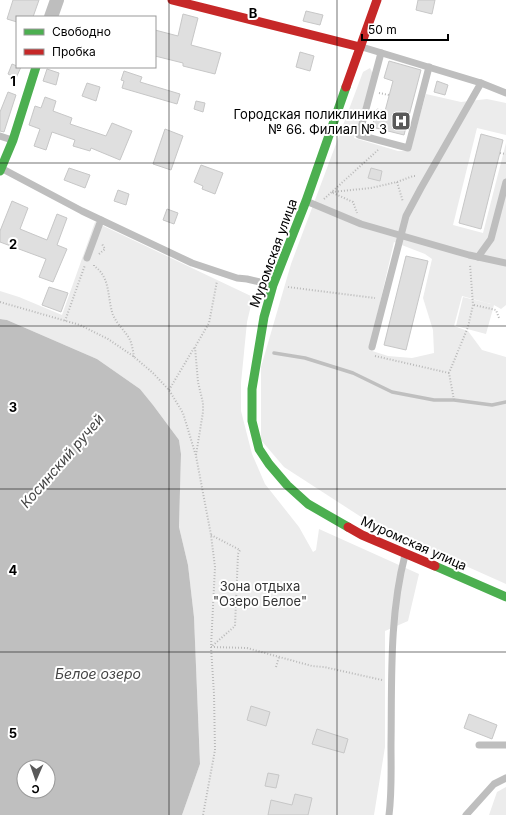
<svg xmlns="http://www.w3.org/2000/svg" width="506" height="815" font-family="Inter,sans-serif">
<style>
.green{fill:#ececec;fill-rule:evenodd}
.water{fill:#bfbfbf;fill-rule:evenodd}
.lines{fill:none;stroke-linecap:round;stroke-linejoin:round}
.stream{stroke:#bfbfbf;stroke-width:3.5}
.building{fill:#dfdfdf;stroke:#c7c7c7}
.path{stroke:#b9b9b9;stroke-width:2;stroke-dasharray:1 2;stroke-linecap:butt}
.lane{stroke:#bebebe;stroke-width:7}
.street{stroke:#bebebe;stroke-width:14}
.fast{stroke:#4caf50;stroke-width:9}
.jam{stroke:#c62828;stroke-width:9}
.grid{fill:none;stroke:#000;stroke-width:1;stroke-opacity:0.55}
.labels{text-anchor:middle;stroke-width:4;stroke-linejoin:round;paint-order:stroke}
.poi-label{font-size:13px;fill:#000;stroke:#fff;text-anchor:end}
.street-label{font-size:13px;fill:#000;stroke:#fff}
.park-label{font-size:13px;fill:#333;stroke:#fff}
.water-label{font-size:14px;font-style:italic;fill:#444;stroke:#fff}
.grid-label{font-size:13px;text-anchor:middle;font-weight:bold;fill:#000;stroke:#fff;stroke-width:4;stroke-linejoin:round;paint-order:stroke}
</style>
<rect width="100%" height="100%" fill="#fff"/>
<!-- green -->
<g class="green">
<path d="M 370,68 L 373,74 L 354,138 L 398,151 L 410,151 L 426,94 L 461,102 L 487,99 L 506,103 L 506,135 L 477,128 L 453,225 L 483,233 L 506,143 L 506,305 L 501,309 L 494,305 L 486,334 L 456,326 L 463,297 L 491,304 L 462,296 L 454,326 L 468,331 L 482,350 L 506,357 L 506,584 L 372,524 L 284,467 L 261,440 L 261,367 L 291,264 L 363,72 ZM 371,168 L 382,171 L 380,181 L 368,178 ZM 394,242 L 425,254 L 432,259 L 423,298 L 433,330 L 434,353 L 412,358 L 388,356 L 369,350 Z"/>
<path d="M 95,222 L 253,297 L 247,322 L 241,383 L 241,411 L 252,454 L 265,484 L 299,527 L 313,552 L 316,550 L 319,529 L 419,574 L 408,621 L 385,631 L 385,747 L 374,815 L 182,815 L 200,764 L 194,617 L 188,565 L 179,527 L 181,454 L 179,440 L 153,405 L 140,389 L 97,359 L 7,320 L 0,319 L 0,291 L 19,297 L 62,315 Z"/>
<path d="M 506,787 L 506,815 L 489,815 L 497,792 Z"/>
</g>
<!-- water -->
<path class="water" d="M 0,319 L 7,320 L 97,359 L 140,389 L 153,405 L 179,440 L 181,454 L 179,527 L 188,565 L 194,617 L 200,764 L 182,815 L 0,815 ZM 24,767 L 48,767 L 48,791 L 24,791 Z"/>
<g class="lines">
<!-- stream -->
<path class="stream" d="M 274,353 L 305,358 L 353,373 L 392,392 L 434,400 L 454,400 L 492,405 L 506,402"/>
</g>
<!-- building -->
<g class="building">
<path d="M 13,0 L 39,0 L 33,17 L 17,17 L 17,22 L 7,19 Z"/>
<path d="M 418,0 L 435,0 L 432,14 L 416,10 Z"/>
<path d="M 306,11 L 323,15 L 320,25 L 303,21 Z"/>
<path d="M 183,14 L 198,18 L 191,45 L 221,53 L 215,74 L 183,66 L 183,63 L 155,56 L 155,30 L 178,36 Z"/>
<path d="M 300,52 L 314,56 L 310,71 L 296,67 Z"/>
<path d="M 389,61 L 421,70 L 404,135 L 372,127 L 377,109 L 385,111 L 393,81 L 384,78 Z"/>
<path d="M 12,64 L 17,66 L 17,67 L 21,67 L 16,78 L 8,74 Z"/>
<path d="M 47,69 L 59,73 L 56,85 L 43,81 Z"/>
<path d="M 124,71 L 142,77 L 140,82 L 180,94 L 177,104 L 122,88 L 124,81 L 121,80 Z"/>
<path d="M 437,81 L 448,85 L 445,95 L 434,92 Z"/>
<path d="M 87,83 L 100,87 L 96,101 L 82,96 Z"/>
<path d="M 8,92 L 16,95 L 4,132 L 0,131 L 0,112 Z"/>
<path d="M 45,97 L 56,101 L 53,111 L 72,118 L 70,124 L 106,136 L 112,123 L 132,131 L 120,160 L 91,148 L 90,151 L 73,146 L 75,140 L 52,132 L 46,150 L 34,146 L 40,129 L 29,125 L 35,106 L 41,108 Z"/>
<path d="M 196,101 L 205,103 L 203,112 L 194,109 Z"/>
<path d="M 165,129 L 183,136 L 171,170 L 153,164 Z"/>
<path d="M 481,134 L 503,140 L 481,229 L 459,223 Z"/>
<path d="M 201,165 L 223,173 L 215,194 L 202,189 L 203,186 L 194,182 Z"/>
<path d="M 69,168 L 90,175 L 85,188 L 64,180 Z"/>
<path d="M 371,168 L 382,171 L 380,181 L 368,178 Z"/>
<path d="M 118,190 L 129,194 L 126,205 L 114,201 Z"/>
<path d="M 12,201 L 28,208 L 20,229 L 47,240 L 57,214 L 67,218 L 57,245 L 67,249 L 53,282 L 39,277 L 46,259 L 0,242 L 0,231 Z"/>
<path d="M 167,209 L 178,213 L 174,224 L 163,220 Z"/>
<path d="M 406,256 L 428,261 L 406,350 L 384,345 Z"/>
<path d="M 49,287 L 68,293 L 61,312 L 42,305 Z"/>
<path d="M 251,706 L 270,712 L 266,726 L 247,720 Z"/>
<path d="M 469,714 L 497,725 L 492,739 L 464,728 Z"/>
<path d="M 317,729 L 348,739 L 344,753 L 312,744 Z"/>
<path d="M 268,773 L 279,775 L 276,788 L 265,786 Z"/>
<path d="M 295,794 L 312,798 L 308,815 L 268,815 L 271,800 L 292,805 Z"/>
</g>
<g class="lines">
<!-- path -->
<g class="path">
<path d="M 379,93 L 389,95"/>
<path d="M 500,153 L 506,154"/>
<path d="M 397,182 L 403,202"/>
<path d="M 332,192 L 371,188 L 397,182 L 413,176 L 417,176"/>
<path d="M 333,193 L 353,202 L 357,213"/>
<path d="M 324,199 L 378,150"/>
<path d="M 99,254 L 105,249 L 102,244"/>
<path d="M 94,265 L 94,266 C 111,277 107,298 113,315 C 117,324 124,330 129,338 C 132,343 133,351 134,357"/>
<path d="M 288,287 L 375,298"/>
<path d="M 0,302 L 80,325 L 108,339 L 133,356 L 153,373 L 169,390 L 183,413 L 196,456 L 211,535 L 215,567 L 211,647 L 214,694 L 215,750 L 203,815"/>
<path d="M 474,305 L 496,310 L 499,318"/>
<path d="M 65,321 L 85,265"/>
<path d="M 375,356 L 449,373"/>
<path d="M 169,390 L 194,348"/>
<path d="M 454,400 L 449,373 L 468,327 L 473,305 L 470,264"/>
<path d="M 196,455 L 203,412 L 203,403 L 198,382 L 195,347 L 209,323 L 217,281"/>
<path d="M 211,535 L 240,550 L 238,554 L 235,626 L 211,647"/>
<path d="M 211,647 L 247,648 L 312,666 L 324,667 L 382,680"/>
<path d="M 276,667 L 279,657"/>
</g>
<!-- lane -->
<g class="lane">
<path d="M 362,47 L 481,83 L 506,93"/>
<path d="M 381,53 L 359,135 L 408,148 L 429,67"/>
<path d="M 0,136 L 12,140"/>
<path d="M 1,168 L 82,211 L 192,263 L 237,278 L 247,279 L 273,285"/>
<path d="M 306,201 L 361,224 L 469,255 L 506,263"/>
<path d="M 478,257 L 491,239 L 506,182"/>
<path d="M 87,258 L 101,220"/>
<path d="M 372,347 L 406,216 L 421,188 L 481,83"/>
<path d="M 479,745 L 506,745"/>
<path d="M 389,815 C 392,792 391,768 391,745 C 392,682 389,616 405,555"/>
<path d="M 466,815 L 494,784 L 506,778"/>
</g>
<!-- street -->
<path class="street" d="M 51,17 L 57,0"/>
<!-- fast -->
<g class="fast">
<path d="M 346,87 L 306,201 L 273,285 L 264,317 L 252,389 L 252,421 L 259,449 L 269,464 L 287,485 L 308,504 L 348,527"/>
<path d="M 0,171 L 13,140 L 36,67"/>
<path d="M 435,566 L 506,597"/>
</g>
<!-- jam -->
<g class="jam">
<path d="M 172,0 L 360,47"/>
<path d="M 346,87 L 377,0"/>
<path d="M 348,527 L 362,535 L 435,566"/>
</g>
</g>
<!-- grid -->
<path class="grid" d="M 169,0 L 169,815M 337,0 L 337,815M 0,163 L 506,163M 0,326 L 506,326M 0,489 L 506,489M 0,652 L 506,652"/>
<!-- icons -->
<defs>
<g id="hospital-square" transform="scale(1)"><rect x="-9" y="-9" width="18" height="18" rx="4" fill="#595959" stroke="#fff"/><path d="M-5-5h3v3.5h4V-5h3V5h-3V1.5h-4V5h-3Z" fill="#fff"/></g>
</defs>
<g fill-rule="evenodd">
<use href="#hospital-square" x="401" y="121"/>
</g>
<g class="labels">
<!-- poi labels -->
<g class="poi-label">
<text x="387" y="119">Городская поликлиника<tspan x="387" dy="15">№ 66. Филиал № 3</tspan></text>
</g>
<!-- street labels -->
<g class="street-label">
<text transform="translate(273 253) rotate(-70)" y="5">Муромская улица</text>
<text transform="translate(414 543) rotate(24)" y="5">Муромская улица</text>
</g>
<!-- park labels -->
<g class="park-label">
<text x="260" y="591">Зона отдыха<tspan x="260" dy="15">"Озеро Белое"</tspan></text>
</g>
<!-- water labels -->
<g class="water-label">
<text transform="translate(62 461) rotate(-49)" y="5">Косинский ручей</text>
<text x="98" y="679">Белое озеро</text>
</g>
</g>
<g class="grid-label">
<text x="253" y="18">B</text>
<text x="13" y="86">1</text>
<text x="13" y="249">2</text>
<text x="13" y="412">3</text>
<text x="13" y="575">4</text>
<text x="13" y="738">5</text>
</g>
<!-- legend -->
<rect x="16" y="16" width="140" height="52" fill="#ffffff" stroke="#999999"/>
<rect x="24" y="29" width="20" height="6" fill="#4caf50" stroke="#999999"/>
<text x="52" y="36" font-size="12" fill="#000000">Свободно</text>
<rect x="24" y="49" width="20" height="6" fill="#c62828" stroke="#999999"/>
<text x="52" y="56" font-size="12" fill="#000000">Пробка</text>
<!-- north arrow -->
<g transform="translate(36 779) rotate(182)"><circle r="19" fill="#ffffff" stroke="#999999"/>
<path d="M0-3L7 15L0 10L-7 15Z" fill="#595959"/>
<text y="-6" font-size="11" font-weight="bold" text-anchor="middle" fill="#000000">С</text>
</g>
<!-- scale -->
<path d="M362 34v6h86v-6" fill="none" stroke="#000000" stroke-width="2"/>
<text x="368" y="34" font-size="12" fill="#000000" stroke="#ffffff" stroke-width="3" paint-order="stroke">50 m</text>
</svg>
